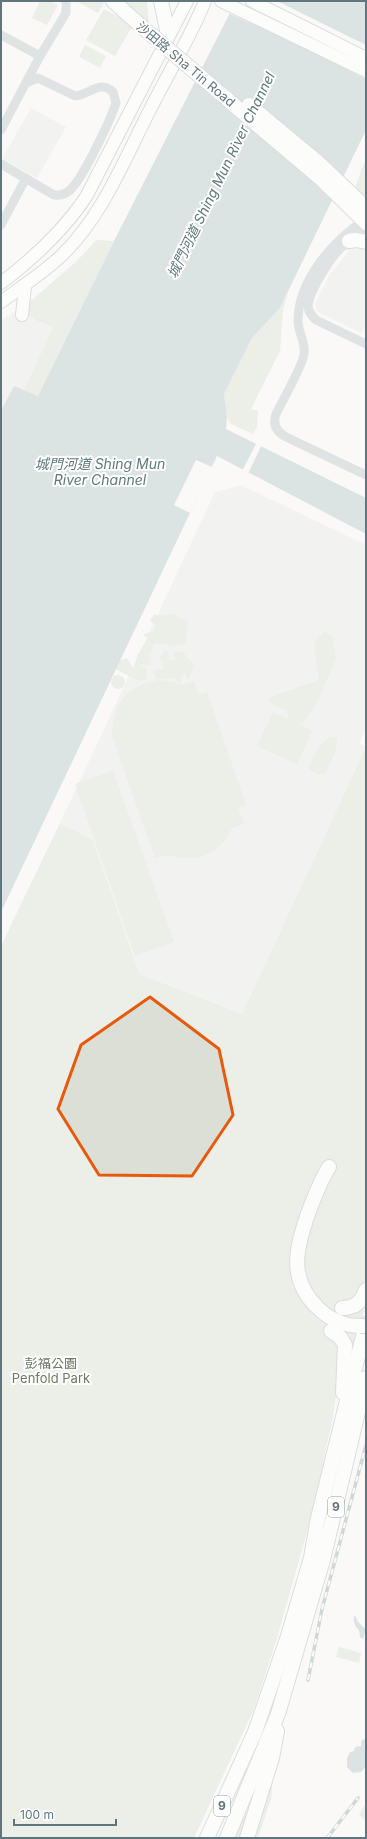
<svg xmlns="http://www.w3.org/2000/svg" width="367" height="1839" font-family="Inter,'Noto Sans TC',sans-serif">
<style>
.built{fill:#e8e9e9}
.green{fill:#dbdfd6}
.water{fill:#b8c9ca}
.pier{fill:#faf9f8}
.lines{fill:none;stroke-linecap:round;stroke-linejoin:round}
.major-casing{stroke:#b2babd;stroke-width:14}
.highway-casing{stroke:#b4bbbd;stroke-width:16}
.minor{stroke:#c1c8ca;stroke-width:9}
.major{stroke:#fff;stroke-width:12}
.highway{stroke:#fff;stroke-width:14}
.rail-casing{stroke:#a0abaf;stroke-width:3.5}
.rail{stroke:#fff;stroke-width:2;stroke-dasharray:6;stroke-linecap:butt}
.highway-bridge-casing{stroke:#b4bbbd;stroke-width:16;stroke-linecap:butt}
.highway-bridge{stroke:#fff;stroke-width:14}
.marked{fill:none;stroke:#e8590c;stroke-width:3;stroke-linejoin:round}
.labels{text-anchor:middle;stroke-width:4;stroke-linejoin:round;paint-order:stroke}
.shield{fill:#fff;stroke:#8f9fa5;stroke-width:1}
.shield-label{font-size:12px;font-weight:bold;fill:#5f767e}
.street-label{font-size:13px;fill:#5f767e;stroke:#fff}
.park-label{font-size:13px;fill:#6c7a63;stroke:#fff}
.water-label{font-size:14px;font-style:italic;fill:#5e7a7d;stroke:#fff}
</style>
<rect width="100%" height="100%" fill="#faf9f8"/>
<!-- built -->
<g class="built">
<path d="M 31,108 L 66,127 L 37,178 L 2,159 Z"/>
<path d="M 352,247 L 366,248 L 366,328 L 364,328 L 361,333 L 317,311 L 315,304 L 328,277 L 348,252 L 346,249 Z"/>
<path d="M 25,306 L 29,318 L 53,327 L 25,390 L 1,450 L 1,320 Z"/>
<path d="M 241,485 L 366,545 L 366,728 L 359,743 L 366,747 L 242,1014 L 139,974 L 93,840 L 60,823 L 215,492 Z"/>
</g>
<!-- green -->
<g class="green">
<path d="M 40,1 L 49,1 L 58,5 L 47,25 L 32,18 Z"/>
<path d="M 76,1 L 105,1 L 98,13 Z"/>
<path d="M 111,1 L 147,1 L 149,25 Z"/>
<path d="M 104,9 L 133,25 L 115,56 L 86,40 Z"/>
<path d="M 85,45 L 106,56 L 100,68 L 79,57 Z"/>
<path d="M 366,158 L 366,201 L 354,190 Z"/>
<path d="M 96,240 L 114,241 L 38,396 L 24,391 L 53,327 C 41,321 26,321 25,306 L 77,261 Z"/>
<path d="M 288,293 L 283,310 L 280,351 L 251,409 L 258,411 L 257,427 L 253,434 L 231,424 L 227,417 L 224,394 L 252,338 L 280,308 Z"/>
<path d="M 154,614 L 160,616 L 173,614 L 188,622 L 185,644 L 170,646 L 165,643 L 154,644 L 151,650 L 151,654 L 149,655 L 151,665 L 138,665 L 147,669 L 146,679 L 141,681 C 133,678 123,674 116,669 L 119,661 L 127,658 L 133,668 L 135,667 C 135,655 143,648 148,638 L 143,635 L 153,631 L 156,625 L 150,621 Z"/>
<path d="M 324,632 L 332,636 L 336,659 L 315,706 L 302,724 L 297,723 L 312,731 L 297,764 L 257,746 L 273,713 L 289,719 L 287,710 L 272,704 L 268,698 L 319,680 L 314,643 Z"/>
<path d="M 165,651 L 168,652 L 169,660 L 176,660 L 174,653 L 182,651 L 194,666 L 189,678 L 183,673 L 180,680 L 181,684 L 174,678 L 156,679 L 153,670 L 164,669 L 160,657 Z"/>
<circle cx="118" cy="682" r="7"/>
<path d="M 159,680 L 173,682 L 181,685 L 194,681 L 199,695 L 207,692 L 246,805 L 238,808 L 244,824 L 232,828 C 224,847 207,859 185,858 C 170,857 172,853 155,858 L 112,736 C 113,703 126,686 159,680 Z"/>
<path d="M 331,737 L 337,737 L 336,750 L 326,773 L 319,775 L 309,769 C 313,754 317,745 331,737 Z"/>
<path d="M 366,747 L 366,1281 L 363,1289 L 366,1303 L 349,1368 L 340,1366 L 333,1417 L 311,1518 L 277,1638 L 254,1709 L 194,1838 L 1,1838 L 1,946 L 60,823 L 93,840 L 139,974 L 242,1014 Z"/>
<path d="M 113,771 L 174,942 L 135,956 L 75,784 Z"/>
<path d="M 339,1647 L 361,1653 L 359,1663 L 336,1657 Z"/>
<path d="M 273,1775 L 271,1799 L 258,1838 L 235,1838 L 242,1819 L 250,1812 Z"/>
<path d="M 366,1802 L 366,1821 L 359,1815 Z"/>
</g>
<!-- water -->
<g class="water">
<path d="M 236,1 L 366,1 L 366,130 L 280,308 L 252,338 L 224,394 L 227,417 L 226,429 L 366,498 L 366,534 L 217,456 L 1,912 L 1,411 L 14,386 L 38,396 L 114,241 Z"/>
<path d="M 355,1615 L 358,1622 L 366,1629 L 363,1639 L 360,1637 L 359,1630 C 355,1627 352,1619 355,1615 Z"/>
<path d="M 364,1739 L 366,1739 L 366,1767 L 361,1772 L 353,1773 L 347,1767 L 347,1758 L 350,1752 L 354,1751 L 355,1747 L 361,1746 L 361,1741 Z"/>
</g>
<!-- pier -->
<g class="pier">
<path d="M 234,1 L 277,1 L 366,45 L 366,79 L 293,42 L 228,13 Z"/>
<path d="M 257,442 L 262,444 L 248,474 L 242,471 Z"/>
<path d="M 196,460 L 212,467 L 190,513 L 174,505 Z"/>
</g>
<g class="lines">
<!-- major casing -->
<g class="major-casing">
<g id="major">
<path d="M 221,1 L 366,71"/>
<path d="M 252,1 L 366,58"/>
<path d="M 1,283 C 34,258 63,231 86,197 L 187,1"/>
<path d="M 1,302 C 21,287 42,274 61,256 C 104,215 126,155 153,104 C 170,70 191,36 205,1"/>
<path d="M 22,315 L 25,286"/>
</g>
</g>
<!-- highway casing -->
<g class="highway-casing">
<g id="highway">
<path d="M 113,1 L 141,26"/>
<path d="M 161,1 L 168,35"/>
<path d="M 349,241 L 356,240 L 366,242"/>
<path d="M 329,1167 C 320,1181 315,1196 309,1211 C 296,1248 287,1279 319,1309 C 331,1320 345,1326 360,1326"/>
<path d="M 342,1308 C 356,1308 361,1302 366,1290"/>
<path d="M 331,1331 L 340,1337 L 345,1345 L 343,1393"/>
<path d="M 207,1838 L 255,1732 L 289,1633 L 311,1558 L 318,1518 L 366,1324"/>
<path d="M 227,1838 L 278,1714 L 323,1560 L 366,1378"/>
<path d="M 247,1838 L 272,1758 L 277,1731"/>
</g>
</g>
<!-- minor -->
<g class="minor">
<path d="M 1,35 L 40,56"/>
<path d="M 1,130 L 40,56 L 66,13 L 66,1"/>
<path d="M 1,164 L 54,195 C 61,196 66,194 71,189 C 84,176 110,121 116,103 L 113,92 C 101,79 89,95 75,96 L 38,78 L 26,83"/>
<path d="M 365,220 C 333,240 298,281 298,321 C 298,332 306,343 304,354 C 303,366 282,401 276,414 C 272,425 277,432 286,437 L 366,475"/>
<path d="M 1,225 L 26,178"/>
<path d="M 366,229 C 356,236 345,243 337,252 C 328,262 308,294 308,307 C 309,313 312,316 316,320 L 366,344"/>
</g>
<!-- major -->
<use href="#major" class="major"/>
<!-- highway -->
<use href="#highway" class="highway"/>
<!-- rail casing -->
<g class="rail-casing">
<g id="rail">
<path d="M 308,1680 L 322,1609 L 366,1445"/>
<path d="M 327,1838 L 358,1798"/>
</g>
</g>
<!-- rail -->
<use href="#rail" class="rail"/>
<!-- highway-bridge casing -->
<g class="highway-bridge-casing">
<g id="highway-bridge">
<path d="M 141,26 L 321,179 L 366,223"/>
<path d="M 249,105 L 321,165 L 366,208"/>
<path d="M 360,1326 L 366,1326"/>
</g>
</g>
<!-- highway-bridge -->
<use href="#highway-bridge" class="highway-bridge"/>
</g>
<!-- marked area -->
<path d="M0 0H367V1839H0ZM 150,997 L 219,1049 L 233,1115 L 192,1176 L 99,1175 L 58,1109 L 81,1045 Z" fill="#faf9f8" fill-opacity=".55" fill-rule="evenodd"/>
<path class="marked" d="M 150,997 L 219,1049 L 233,1115 L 192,1176 L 99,1175 L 58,1109 L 81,1045 Z"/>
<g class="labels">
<!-- shield labels -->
<g class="shield">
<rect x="328" y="1497" width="16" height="20" rx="3"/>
<rect x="214" y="1796" width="16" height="20" rx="3"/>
</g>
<g class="shield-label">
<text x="336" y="1511">9</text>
<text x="222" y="1810">9</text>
</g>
<!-- street labels -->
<g class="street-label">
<text transform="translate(186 64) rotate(40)" y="5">沙田路 Sha Tin Road</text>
</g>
<!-- park labels -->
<g class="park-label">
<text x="51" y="1368">彭福公園<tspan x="51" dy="15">Penfold Park</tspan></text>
</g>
<!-- water labels -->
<g class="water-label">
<text transform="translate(221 175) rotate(-64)" y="5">城門河道 Shing Mun River Channel</text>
<text x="100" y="469">城門河道 Shing Mun<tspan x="100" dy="16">River Channel</tspan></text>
</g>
</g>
<!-- border -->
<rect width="367" height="1839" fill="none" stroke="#5f767e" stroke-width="4"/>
<!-- scale -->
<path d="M14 1819v6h102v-6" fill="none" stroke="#5f767e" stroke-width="2"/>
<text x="20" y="1819" font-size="12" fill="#5f767e" stroke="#ffffff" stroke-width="3" paint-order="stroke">100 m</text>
</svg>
